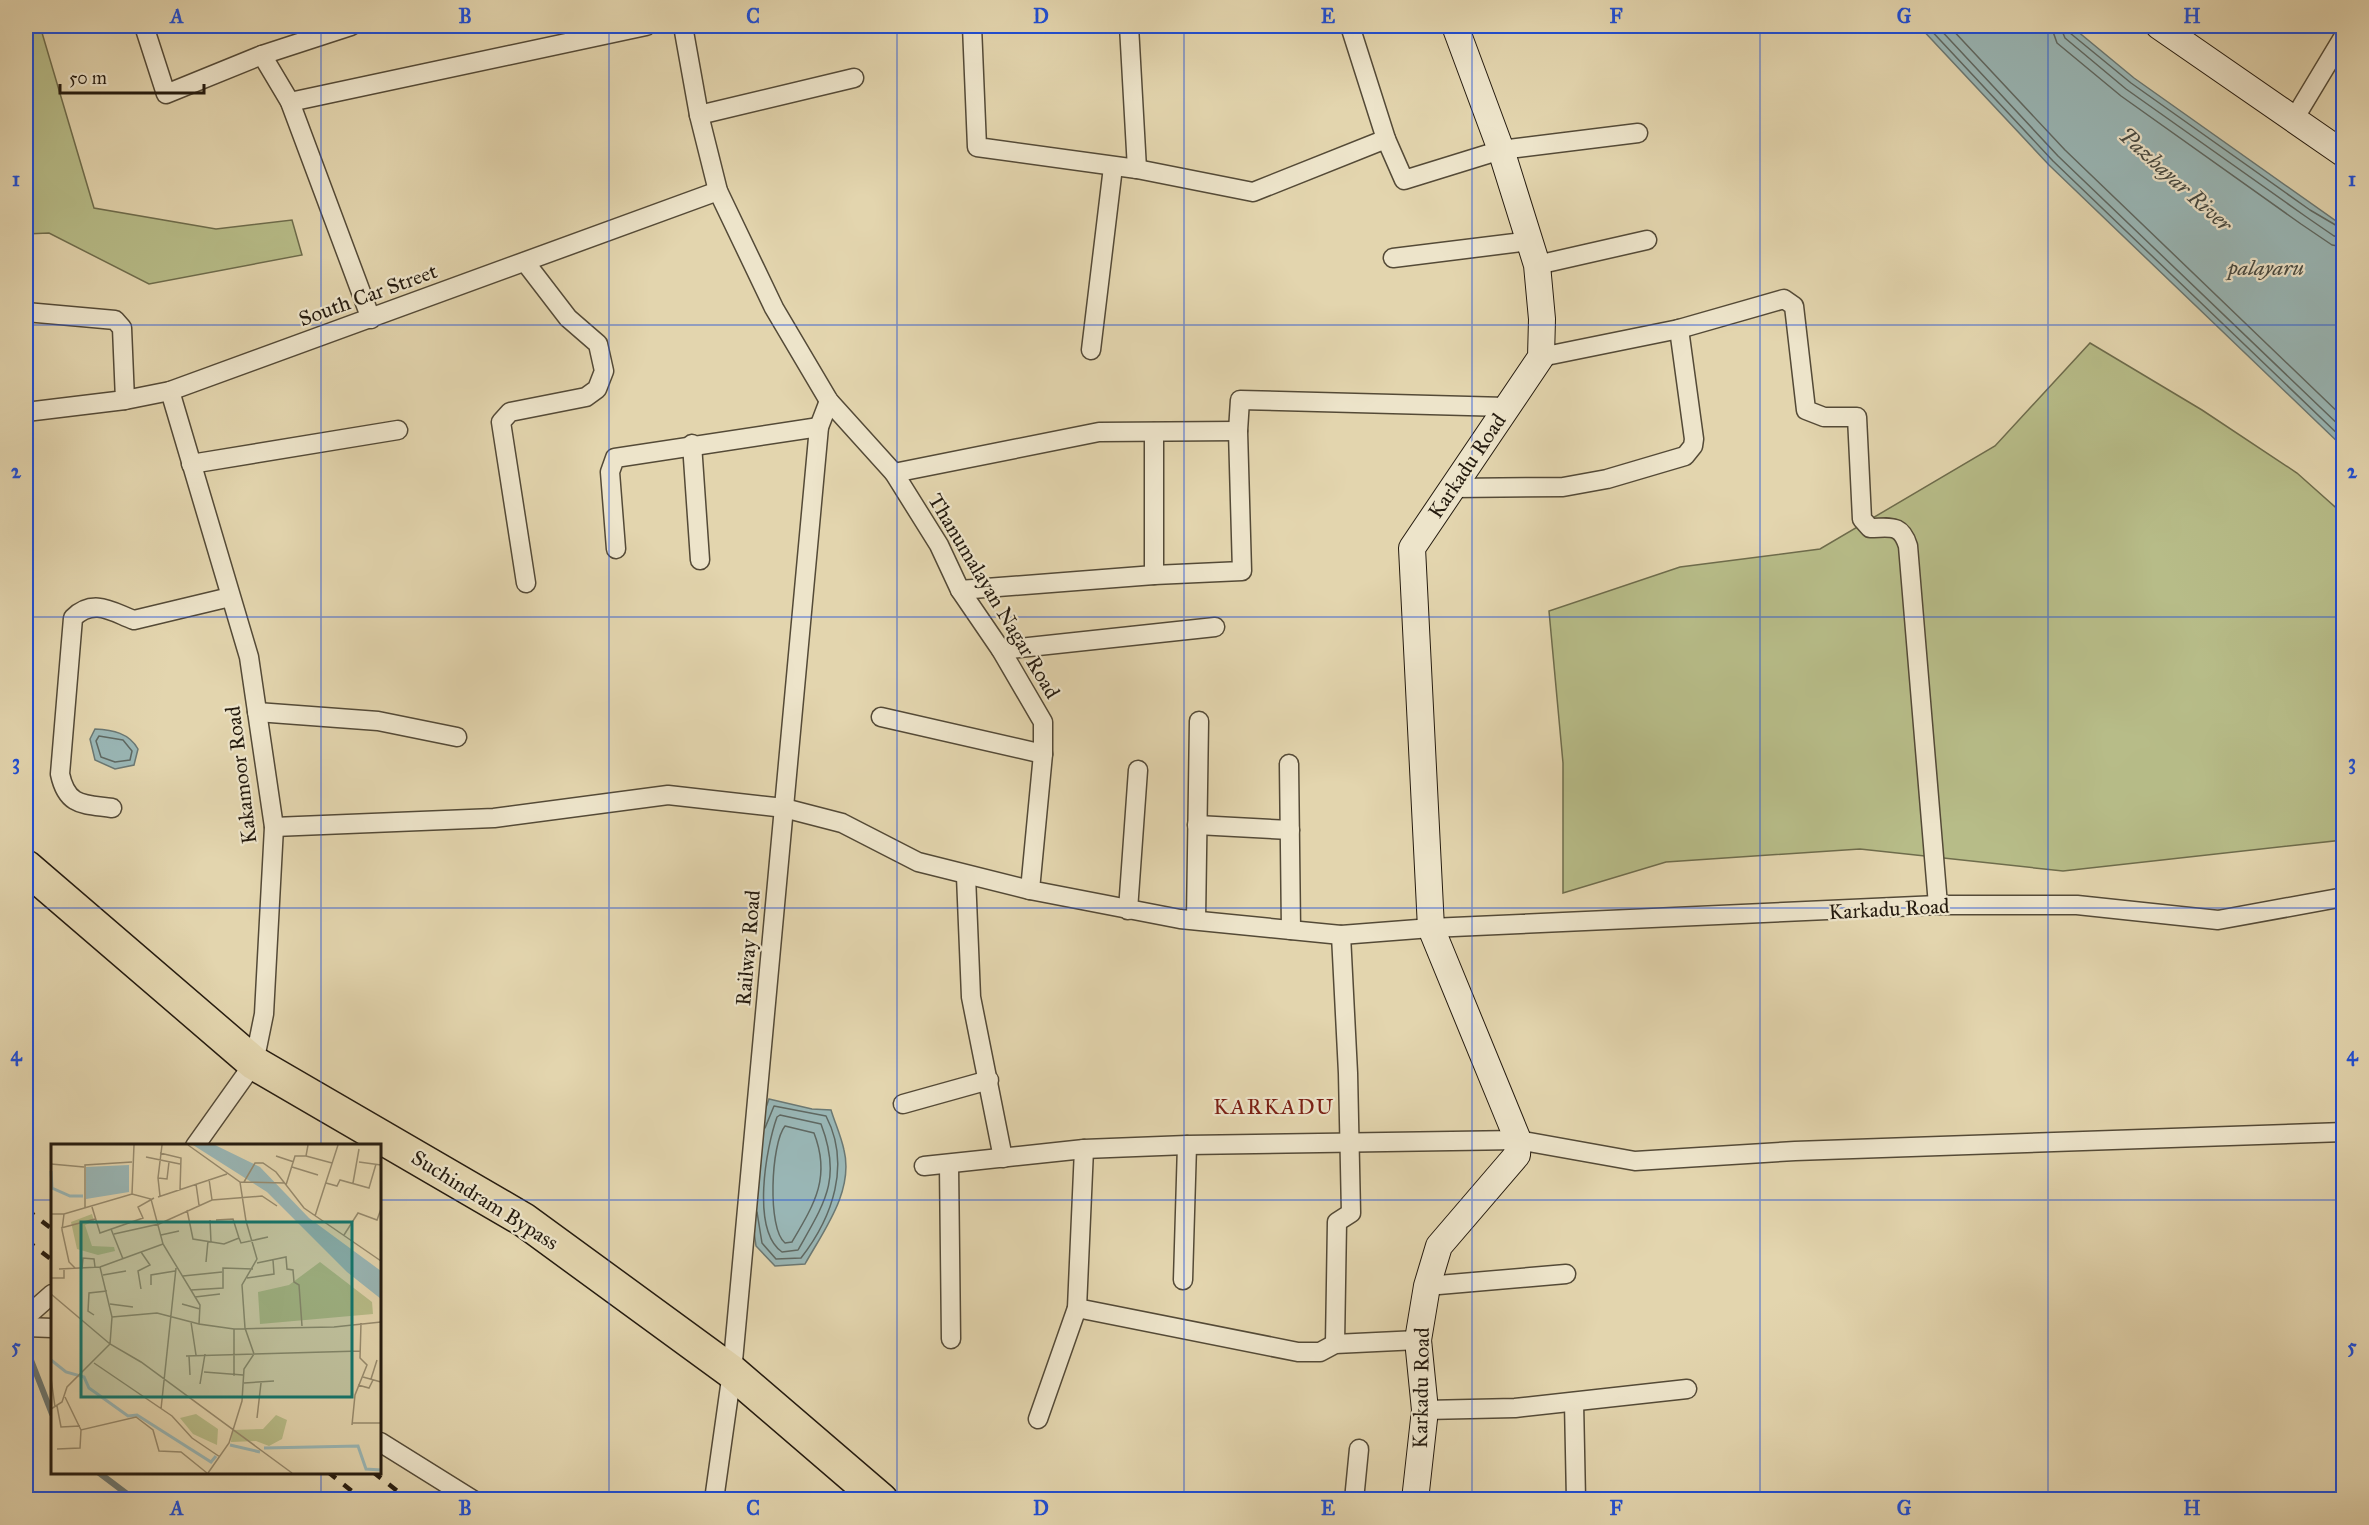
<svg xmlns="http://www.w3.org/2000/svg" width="2369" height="1525" font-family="'IM FELL Great Primer',serif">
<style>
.green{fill:#b7bc88;stroke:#6e6c4c;stroke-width:1.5}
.water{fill:#99b6b5;stroke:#6b7873;stroke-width:1.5}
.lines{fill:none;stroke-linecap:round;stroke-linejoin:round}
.shore{stroke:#5f6862;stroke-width:1.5}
.stream{stroke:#6b7873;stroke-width:6}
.street-casing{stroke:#544a37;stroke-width:21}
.secondary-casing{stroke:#251b0f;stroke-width:28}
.highway-casing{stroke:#251b0f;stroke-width:36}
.street{stroke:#ede4ca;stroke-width:18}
.secondary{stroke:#ede4ca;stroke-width:26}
.highway{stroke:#e3d5ae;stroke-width:33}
.rail{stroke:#251b0f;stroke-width:4.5;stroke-dasharray:10 10;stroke-linecap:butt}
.grid{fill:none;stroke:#1d4ed8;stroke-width:1.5;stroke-opacity:0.55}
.labels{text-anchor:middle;stroke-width:4.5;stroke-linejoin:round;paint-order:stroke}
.street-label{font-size:21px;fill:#251b0f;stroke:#ede4ca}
.water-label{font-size:22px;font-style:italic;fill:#484a41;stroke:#ede4ca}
.neighbourhood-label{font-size:22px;letter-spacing:1.5px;fill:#7a1f14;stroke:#ede4ca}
.inset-river{fill:none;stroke:#99b6b5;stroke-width:3}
.inset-road{fill:none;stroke:#978b6e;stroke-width:1.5}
.view{fill:#0f766e;fill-opacity:0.15;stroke:#0f766e;stroke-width:3}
.inset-edge{fill:none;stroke:#251b0f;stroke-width:3}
.neatline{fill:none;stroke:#1d4ed8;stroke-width:2}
.grid-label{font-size:20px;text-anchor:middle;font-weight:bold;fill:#1d4ed8}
</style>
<rect width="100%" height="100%" fill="#e3d5ae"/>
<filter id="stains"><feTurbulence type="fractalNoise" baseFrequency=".00333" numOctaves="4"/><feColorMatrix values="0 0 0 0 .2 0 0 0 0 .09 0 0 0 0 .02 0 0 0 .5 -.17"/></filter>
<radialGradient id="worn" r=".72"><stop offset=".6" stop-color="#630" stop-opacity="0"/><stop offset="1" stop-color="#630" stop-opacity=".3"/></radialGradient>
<!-- green -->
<g class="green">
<path d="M 26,26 L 40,26 L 94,208 L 216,229 L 292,220 L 302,255 L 149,284 L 49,233 L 26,234 Z"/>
<path d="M 2090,343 L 2202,410 L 2297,473 L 2343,514 L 2343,840 L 2063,871 L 1860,849 L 1666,862 L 1563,893 L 1563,763 L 1549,611 L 1680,567 L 1820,549 L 1995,446 Z"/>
</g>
<!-- water -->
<g class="water">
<path d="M 1919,26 L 2071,26 L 2134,78 L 2343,226 L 2343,447 L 2049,165 Z"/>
<path d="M 95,729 C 113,730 129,733 138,749 L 134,765 L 115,769 L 95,760 L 90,739 Z"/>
<path d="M 769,1099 L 812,1109 L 831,1110 C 835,1123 841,1136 844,1150 C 854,1191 824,1230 805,1264 L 775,1266 L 756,1246 L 750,1202 L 755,1139 Z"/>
</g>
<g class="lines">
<!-- shore -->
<g class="shore">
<path d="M 1927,26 L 2053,161 L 2344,440"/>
<path d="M 1937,26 L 2058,156 L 2344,430"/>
<path d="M 1949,26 L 2065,150 L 2344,418"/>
<path d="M 2051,26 L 2057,43 L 2121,96 L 2301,224 L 2332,245 L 2344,247"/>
<path d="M 2060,26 L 2065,38 L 2126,89 L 2305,216 L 2334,236 L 2344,238"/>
<path d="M 2068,26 L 2070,33 L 2131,83 L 2310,210 L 2344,230"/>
<path d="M 99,736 L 123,740 L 132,751 L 130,760 L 115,762 L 101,757 L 96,741 Z"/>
<path d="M 780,1115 L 821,1124 C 842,1179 825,1202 798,1250 L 782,1252 C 751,1230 766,1148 777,1117 Z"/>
<path d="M 785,1126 L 814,1133 C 831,1177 815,1203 792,1242 L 785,1243 C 767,1229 771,1143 785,1126 Z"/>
<path d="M 757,1212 L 762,1243 L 776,1259 L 801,1258 C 833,1217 851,1164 826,1116 L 774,1106 L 765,1128"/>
</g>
<!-- stream -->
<g class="stream">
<path d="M 26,1353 L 29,1355 L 52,1414"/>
<path d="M 98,1472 L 135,1500"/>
</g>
<!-- street casing -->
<g class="street-casing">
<g id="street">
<path d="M 144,26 L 166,94 L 262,55 L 351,26"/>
<path d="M 683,26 L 699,115 L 718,191 L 774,308 L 829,401 L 894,473 L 939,545 L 960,590 L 1001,650 L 1043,722 L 1043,754 L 1030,890 L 1180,919 L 1341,935 L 1431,928 L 1938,905 L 2077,905 L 2218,920 L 2344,897"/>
<path d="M 972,26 L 977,147 L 1137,169 L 1253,192 L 1386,139 L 1404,180 L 1501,150 L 1638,133"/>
<path d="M 1129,26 L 1137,169"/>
<path d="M 1350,26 L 1386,139"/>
<path d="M 262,55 L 290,102 L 371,319"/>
<path d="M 290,102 L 646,26"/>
<path d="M 699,115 L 854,78"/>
<path d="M 2294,119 L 2344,36"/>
<path d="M 1393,258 L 1530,241"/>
<path d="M 525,262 L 568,318 L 598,344 L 604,371 L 597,389 L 586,397 L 510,412 L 501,422 L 526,583"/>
<path d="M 1537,265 L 1647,240"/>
<path d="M 26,312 L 115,320 L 122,328 L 125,400"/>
<path d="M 1091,350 L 1113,167"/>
<path d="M 1541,357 L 1679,329 L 1784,299 L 1794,306 L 1806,410 L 1824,417 L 1857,417 L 1862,519 L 1870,528 C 1890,528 1901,523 1908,546 L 1938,905"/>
<path d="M 170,391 L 249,657 L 274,827 L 264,1014 L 254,1063 L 195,1146"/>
<path d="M 26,412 L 125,400 L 170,391 L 718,191"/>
<path d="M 1154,432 L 1154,575"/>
<path d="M 692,444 L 700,560"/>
<path d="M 191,464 L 398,430"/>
<path d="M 894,473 L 1099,432 L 1238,431"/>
<path d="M 1452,488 L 1563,487 L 1607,479 L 1685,456 L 1693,446 L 1694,439 L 1679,329"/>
<path d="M 616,549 L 610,472 L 615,458 L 819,427"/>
<path d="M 960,590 L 1154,575 L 1242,571 L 1238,431 L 1240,400 L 1506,407"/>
<path d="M 1001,650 L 1215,627"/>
<path d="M 257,712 L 378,721 L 457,737"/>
<path d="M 881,717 L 1043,754"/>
<path d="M 1289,764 L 1291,930"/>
<path d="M 112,808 C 84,804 67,807 60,774 L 73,618 C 94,597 114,613 134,620 L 230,597"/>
<path d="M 1197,825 L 1290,830"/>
<path d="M 274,827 L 494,818 L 668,795 L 784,808 L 842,823 L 918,862 L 1030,890"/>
<path d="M 966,876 L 971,997 L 1003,1158"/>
<path d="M 1128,910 L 1138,770"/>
<path d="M 1196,920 L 1199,721"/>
<path d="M 903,1104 L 989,1080"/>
<path d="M 949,1165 L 951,1339"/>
<path d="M 924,1166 L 1084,1149 L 1187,1145 L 1518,1140 L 1635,1161 L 1795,1151 L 2344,1132"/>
<path d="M 1183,1280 L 1187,1145"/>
<path d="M 1427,1286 L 1566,1274"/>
<path d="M 1077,1308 L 1298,1352 L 1320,1352 L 1335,1344 L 1418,1340"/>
<path d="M 26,1317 L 52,1294"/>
<path d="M 26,1327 L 52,1328"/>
<path d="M 1335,1344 L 1337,1222 L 1351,1213 L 1348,1073 L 1341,935"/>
<path d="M 1574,1402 L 1576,1500"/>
<path d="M 1425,1410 L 1515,1408 L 1687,1389"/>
<path d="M 1038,1419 L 1077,1308 L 1084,1149"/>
<path d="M 380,1442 L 473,1500"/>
<path d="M 714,1500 L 732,1372 L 819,427 L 829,401"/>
<path d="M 1354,1500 L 1359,1449"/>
</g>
</g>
<!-- secondary casing -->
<g class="secondary-casing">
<g id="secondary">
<path d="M 2159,26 L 2344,154"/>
<path d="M 1415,1500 L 1425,1410 L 1418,1340 L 1427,1286 L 1439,1246 L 1517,1155 L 1518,1140 L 1431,928 L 1412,548 L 1541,357 L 1542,319 L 1537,265 L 1501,150 L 1455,26"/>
</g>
</g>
<!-- highway casing -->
<g class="highway-casing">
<path id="highway" d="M 26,867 L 254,1063 L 524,1220 L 732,1372 L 881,1500"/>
</g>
<!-- street -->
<use href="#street" class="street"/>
<!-- secondary -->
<use href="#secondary" class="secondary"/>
<!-- highway -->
<use href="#highway" class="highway"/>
<!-- rail -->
<g class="rail">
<path d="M 26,1209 L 52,1229"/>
<path d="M 26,1240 L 52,1260"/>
<path d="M 328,1472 L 363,1500"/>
<path d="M 373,1472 L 409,1500"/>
</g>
</g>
<!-- grid -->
<path class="grid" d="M 321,26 L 321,1146M 609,26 L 609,1500M 897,26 L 897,1500M 1184,26 L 1184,1500M 1472,26 L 1472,1500M 1760,26 L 1760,1500M 2048,26 L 2048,1500M 26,325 L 2344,325M 26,617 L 2344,617M 26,908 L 2344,908M 26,1200 L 52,1200M 380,1200 L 2344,1200M 321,1472 L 321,1500"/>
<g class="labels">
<!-- street labels -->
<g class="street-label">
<text transform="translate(368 295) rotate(-20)" y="7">South Car Street</text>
<text transform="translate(1467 466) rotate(-56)" y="7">Karkadu Road</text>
<text transform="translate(994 596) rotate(59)" y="7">Thanumalayan Nagar Road</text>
<text transform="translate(241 775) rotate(-97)" y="7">Kakamoor Road</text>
<text transform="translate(1889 909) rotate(-3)" y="7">Karkadu Road</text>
<text transform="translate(748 948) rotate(-85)" y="7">Railway Road</text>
<text transform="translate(485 1200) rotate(32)" y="7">Suchindram Bypass</text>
<text transform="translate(1421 1388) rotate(-89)" y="7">Karkadu Road</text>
</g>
<!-- water labels -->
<g class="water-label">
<text transform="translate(2176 179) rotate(42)" y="8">Pazhayar River</text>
<text x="2266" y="275">palayaru</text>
</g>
<!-- neighbourhood labels -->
<g class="neighbourhood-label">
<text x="1274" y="1114">KARKADU</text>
</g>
</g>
<!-- overview -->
<g transform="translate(51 1144)">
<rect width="330" height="330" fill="#e3d5ae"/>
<path d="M 41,70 L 43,77 L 34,81 L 41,102 L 63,103 L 64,107 L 47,111 L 26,105 L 20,78 ZM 269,118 L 321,158 L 322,170 L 209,180 L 207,148 L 238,141 ZM 145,270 L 167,285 L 166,301 L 142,290 L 129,274 ZM 225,271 L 236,276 L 231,295 L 218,302 L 205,297 L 180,298 L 181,286 L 212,285 Z" fill="#b7bc88"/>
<path d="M 142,1 L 164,1 L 209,23 L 258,74 L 330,127 L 330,155 L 296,128 L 216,48 ZM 78,21 L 78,48 L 35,55 L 35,23 Z" fill="#99b6b5"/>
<path class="inset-river" d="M 0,27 L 1,44 L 19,52 L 32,52M 0,216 L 15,228 L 33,233 L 38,244 L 77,272 L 86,271 L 160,318 L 165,312M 179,301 L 209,308M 213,304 L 307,302 L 315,325 L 330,326"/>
<path class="inset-road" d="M 137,1 L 189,38 L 234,39M 109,9 L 130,14 L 129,46M 225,12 L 243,18M 255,12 L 281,19M 95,13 L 129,20M 308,18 L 330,21M 0,20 L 33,23M 241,23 L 267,31M 107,34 L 116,35 L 118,18M 158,35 L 161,56M 193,38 L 204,19 L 212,19 L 225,28 L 253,64 L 330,117M 275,39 L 286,42 L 289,36 L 318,44 L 325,20M 302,39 L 308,5M 145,40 L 148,61M 235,41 L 244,12 L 255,12 L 257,1M 81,50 L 83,1M 109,52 L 107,34 L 111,1M 107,53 L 176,30M 41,63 L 49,89 L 92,74 L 87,63 L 103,54M 34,64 L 34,21 L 81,18M 136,66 L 142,95 L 173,100 L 188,94 L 190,99 L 217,93M 0,70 L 13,70 L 81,50 L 100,55 L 112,100 L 149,161 L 148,180 L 183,185 L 283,183 L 330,178M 13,70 L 11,86 L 18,118 L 24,124M 264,72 L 287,1M 159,76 L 160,98M 165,76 L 182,75 L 188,94M 10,84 L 44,75M 60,85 L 72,115M 63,90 L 108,80 L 161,56 L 211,52 L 226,62M 110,91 L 128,87M 293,91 L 307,69 L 326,76 L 330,65M 90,108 L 99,121 L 87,127 L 90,145M 155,118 L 157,97M 206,119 L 235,113 L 236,125 L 242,126 L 243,138 L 248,141 L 251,182M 8,125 L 49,123 L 112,100M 31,125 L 32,114 L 43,115 L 44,123M 52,131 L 75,127M 132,132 L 171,128M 0,134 L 13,134 L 13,126M 196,134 L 223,130 L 222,116M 100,141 L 100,131 L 124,127M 140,146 L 172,144 L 172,124 L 202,125M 0,150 L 59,200 L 90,218 L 241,329M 144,153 L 169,150M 59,160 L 82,163M 131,160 L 149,165M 43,171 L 37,167 L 38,149 L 56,147M 61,173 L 106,169 L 148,180M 140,178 L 145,211M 135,212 L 309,207M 138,212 L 139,231M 43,219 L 121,272 L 141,294 L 169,313M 153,228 L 192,231M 183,232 L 183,185M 312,233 L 330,238M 0,234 L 4,263M 320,235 L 326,216M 193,239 L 223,237M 149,240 L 154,210M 307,241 L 318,244 L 322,236M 14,253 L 30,286 L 85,273 L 102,286 L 108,307 L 130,308 L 156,329M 6,262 L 10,283 L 29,282M 0,265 L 11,258 L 16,243 L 59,200 L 61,173 L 49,123M 110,265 L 125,124M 206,274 L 210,239M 301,279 L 329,279M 301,281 L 304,251 L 316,221 L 309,214 L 310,179M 6,305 L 29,304 L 30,286M 157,329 L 178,299 L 191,257 L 193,225 L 203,210 L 194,184 L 191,141 L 206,115 L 195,77 L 189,38"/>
<path class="view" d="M 30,78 L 301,78 L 301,253 L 30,253 Z"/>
<rect width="330" height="330" class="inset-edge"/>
</g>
<!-- margin -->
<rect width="2369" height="1525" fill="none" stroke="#e3d5ae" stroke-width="66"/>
<!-- scale -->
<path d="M60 84v9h144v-9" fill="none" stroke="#251b0f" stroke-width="3"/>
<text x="69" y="84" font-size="18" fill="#251b0f" stroke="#ede4ca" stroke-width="4.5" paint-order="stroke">50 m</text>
<rect x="33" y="33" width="2303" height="1459" class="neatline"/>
<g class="grid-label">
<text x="177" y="23">A</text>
<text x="465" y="23">B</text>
<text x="753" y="23">C</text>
<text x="1041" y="23">D</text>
<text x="1328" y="23">E</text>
<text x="1616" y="23">F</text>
<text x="1904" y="23">G</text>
<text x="2192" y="23">H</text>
<text x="16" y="186">1</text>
<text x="2352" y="186">1</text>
<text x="16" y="478">2</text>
<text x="2352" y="478">2</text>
<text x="16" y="769">3</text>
<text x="2352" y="769">3</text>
<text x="16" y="1061">4</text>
<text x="2352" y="1061">4</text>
<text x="16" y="1353">5</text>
<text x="2352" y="1353">5</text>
<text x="177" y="1515">A</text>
<text x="465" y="1515">B</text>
<text x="753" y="1515">C</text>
<text x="1041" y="1515">D</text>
<text x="1328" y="1515">E</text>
<text x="1616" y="1515">F</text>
<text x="1904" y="1515">G</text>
<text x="2192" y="1515">H</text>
</g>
<rect width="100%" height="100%" filter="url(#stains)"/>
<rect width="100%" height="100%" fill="url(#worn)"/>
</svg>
